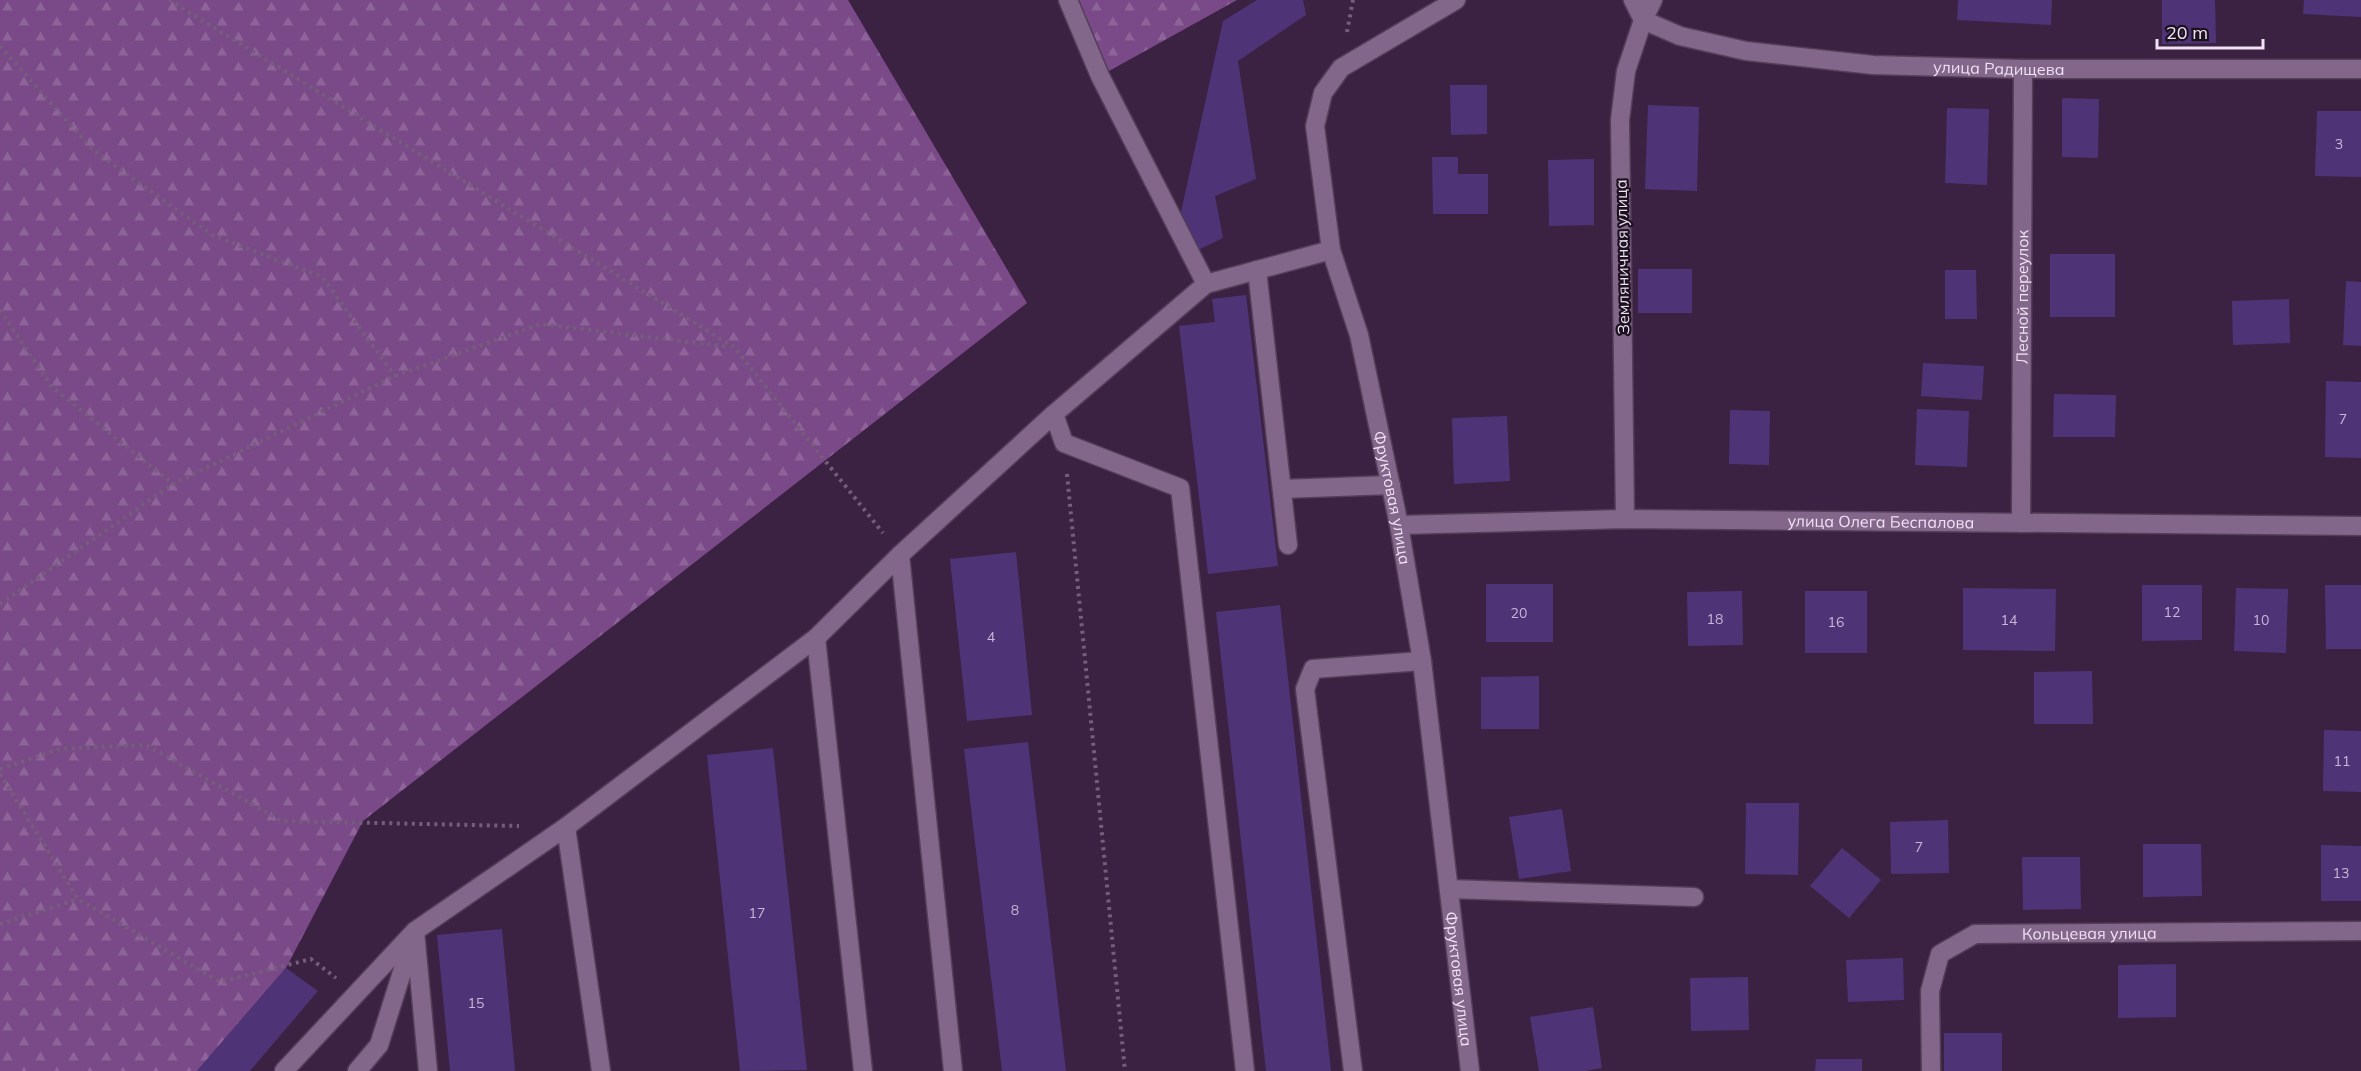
<svg xmlns="http://www.w3.org/2000/svg" width="2361" height="1071" font-family="Mulish,sans-serif">
<style>
.forest{fill:url(#forest-firs)}
.building{fill:#4e3477}
.lines{fill:none;stroke-linecap:round;stroke-linejoin:round}
.minor-casing{stroke:#543e59;stroke-width:21}
.path{stroke:#745e7a;stroke-width:4;stroke-dasharray:3 4.5;stroke-linecap:butt}
.minor{stroke:#83678b;stroke-width:18}
.labels{text-anchor:middle;stroke-width:4.5;stroke-linejoin:round;paint-order:stroke}
.number-label{font-size:14px;fill:#c8b6d6}
.street-label{font-size:16px;fill:#f1e1f5;stroke:#1c111f}
</style>
<defs>
<pattern id="forest-firs" width="22" height="20" patternUnits="userSpaceOnUse" patternTransform="scale(1.5)"><rect width="22" height="20" fill="#7a4988"/><path d="M5 1l3.5 6h-7zM16 11l3.5 6h-7z" fill="#8d6399"/></pattern>
</defs>
<rect width="100%" height="100%" fill="#3b2242"/>
<!-- forest -->
<g class="forest">
<path d="M 0,0 L 848,0 L 1027,303 L 363,821 L 286,968 L 197,1071 L 0,1071 Z"/>
<path d="M 1068,0 L 1237,0 L 1100,76 Z"/>
</g>
<!-- building -->
<g class="building">
<path d="M 1257,0 L 1303,0 L 1306,15 L 1238,61 L 1256,179 L 1215,196 L 1223,238 L 1196,251 L 1181,212 L 1223,21 Z"/>
<path d="M 1958,0 L 2052,0 L 2051,25 L 1957,20 Z"/>
<path d="M 2162,0 L 2215,0 L 2216,43 L 2162,44 Z"/>
<path d="M 2304,0 L 2361,0 L 2361,17 L 2303,14 Z"/>
<path d="M 1450,85 L 1487,85 L 1487,134 L 1451,135 Z"/>
<path d="M 2062,98 L 2099,99 L 2098,158 L 2062,157 Z"/>
<path d="M 1648,105 L 1699,107 L 1697,191 L 1645,189 Z"/>
<path d="M 1947,108 L 1989,109 L 1987,185 L 1945,183 Z"/>
<path d="M 2317,111 L 2361,111 L 2361,177 L 2315,176 Z"/>
<path d="M 1432,157 L 1458,157 L 1458,174 L 1488,174 L 1488,214 L 1433,214 Z"/>
<path d="M 1594,159 L 1594,225 L 1549,226 L 1548,160 Z"/>
<rect x="2050" y="254" width="65" height="63"/>
<rect x="1638" y="269" width="54" height="44"/>
<path d="M 1945,270 L 1976,270 L 1977,319 L 1945,319 Z"/>
<path d="M 2346,281 L 2361,282 L 2361,346 L 2343,345 Z"/>
<path d="M 1246,295 L 1278,566 L 1208,574 L 1179,326 L 1215,322 L 1212,299 Z"/>
<path d="M 2289,299 L 2290,343 L 2233,345 L 2232,301 Z"/>
<path d="M 1923,363 L 1984,366 L 1982,400 L 1921,396 Z"/>
<path d="M 2326,381 L 2361,382 L 2361,458 L 2325,457 Z"/>
<path d="M 2054,394 L 2116,395 L 2115,437 L 2053,437 Z"/>
<path d="M 1917,409 L 1969,411 L 1967,467 L 1915,465 Z"/>
<path d="M 1730,410 L 1770,411 L 1769,465 L 1729,464 Z"/>
<path d="M 1507,416 L 1510,481 L 1454,484 L 1452,418 Z"/>
<path d="M 1016,552 L 1032,715 L 967,721 L 950,559 Z"/>
<rect x="1486" y="584" width="67" height="58"/>
<path d="M 2142,585 L 2202,585 L 2202,640 L 2142,641 Z"/>
<path d="M 2325,585 L 2361,585 L 2361,649 L 2326,649 Z"/>
<path d="M 1963,588 L 2056,589 L 2055,651 L 1963,650 Z"/>
<path d="M 2236,588 L 2288,589 L 2286,653 L 2234,651 Z"/>
<path d="M 1742,591 L 1743,645 L 1688,646 L 1687,592 Z"/>
<rect x="1805" y="591" width="62" height="62"/>
<path d="M 1280,605 L 1331,1071 L 1266,1071 L 1216,612 Z"/>
<path d="M 2092,671 L 2093,724 L 2034,724 L 2034,672 Z"/>
<path d="M 1539,676 L 1539,729 L 1481,729 L 1481,677 Z"/>
<path d="M 2324,730 L 2361,731 L 2361,792 L 2323,791 Z"/>
<path d="M 1028,742 L 1066,1071 L 1002,1071 L 964,749 Z"/>
<path d="M 773,748 L 807,1070 L 740,1071 L 707,755 Z"/>
<path d="M 1746,803 L 1799,803 L 1798,875 L 1745,874 Z"/>
<path d="M 1562,809 L 1571,871 L 1519,879 L 1509,817 Z"/>
<path d="M 1948,820 L 1949,873 L 1891,874 L 1890,822 Z"/>
<path d="M 2143,844 L 2201,844 L 2202,896 L 2143,897 Z"/>
<path d="M 2321,845 L 2361,846 L 2361,901 L 2321,901 Z"/>
<path d="M 1842,848 L 1881,880 L 1849,918 L 1810,886 Z"/>
<path d="M 2022,857 L 2080,857 L 2081,909 L 2023,910 Z"/>
<path d="M 502,929 L 515,1071 L 450,1071 L 437,935 Z"/>
<path d="M 1903,958 L 1904,1000 L 1848,1002 L 1846,960 Z"/>
<path d="M 2176,964 L 2176,1017 L 2118,1018 L 2118,965 Z"/>
<path d="M 286,968 L 318,991 L 250,1071 L 197,1071 Z"/>
<path d="M 1748,977 L 1749,1030 L 1691,1031 L 1690,978 Z"/>
<path d="M 1593,1007 L 1602,1068 L 1585,1071 L 1539,1071 L 1530,1017 Z"/>
<rect x="1944" y="1033" width="58" height="38"/>
<path d="M 1816,1059 L 1862,1059 L 1862,1071 L 1815,1071 Z"/>
</g>
<g class="lines">
<!-- minor casing -->
<g class="minor-casing">
<g id="minor">
<path d="M 1068,0 L 1100,76 L 1206,284"/>
<path id="s1" d="M 1456,0 L 1341,68 L 1323,93 L 1315,126 L 1331,250 L 1359,335 L 1399,525 L 1422,661 L 1470,1071"/>
<path id="s2" d="M 1633,0 L 1643,20 L 1680,36 L 1746,51 L 1873,65 L 2023,69 L 2361,69"/>
<path d="M 1257,270 L 1288,545"/>
<path d="M 1054,414 L 1064,443 L 1180,488 L 1245,1071"/>
<path d="M 1282,489 L 1391,485"/>
<path d="M 1625,519 L 1620,120 L 1626,71 L 1643,20 L 1653,0"/>
<path id="s3" d="M 2021,523 L 2023,69"/>
<path id="s4" d="M 1399,525 L 1625,519 L 2361,526"/>
<path d="M 900,555 L 953,1071"/>
<path d="M 816,638 L 863,1071"/>
<path d="M 566,827 L 601,1071"/>
<path d="M 1449,889 L 1694,897"/>
<path d="M 284,1071 L 415,931 L 566,827 L 816,638 L 900,555 L 1054,414 L 1206,284 L 1331,250"/>
<path d="M 357,1071 L 379,1045 L 415,931 L 428,1071"/>
<path d="M 1353,1071 L 1305,689 L 1313,669 L 1422,661"/>
<path id="s5" d="M 1931,1071 L 1930,991 L 1940,954 L 1975,934 L 2361,931"/>
</g>
</g>
<!-- path -->
<g class="path">
<path d="M 169,0 L 734,347 L 883,533"/>
<path d="M 1347,32 L 1353,0"/>
<path d="M 0,46 L 93,150 L 212,235 L 322,277 L 395,376"/>
<path d="M 0,310 L 52,387 L 173,484"/>
<path d="M 1067,474 L 1125,1071"/>
<path d="M 0,604 L 173,484 L 395,376 L 541,324 L 730,347"/>
<path d="M 0,769 L 60,749 L 146,745 L 282,821 L 519,826"/>
<path d="M 0,774 L 78,899 L 220,982 L 311,959 L 336,978"/>
<path d="M 0,924 L 78,899"/>
</g>
<!-- minor -->
<use href="#minor" class="minor"/>
</g>
<g class="labels">
<!-- number labels -->
<g class="number-label">
<text x="2339" y="149">3</text>
<text x="2343" y="424">7</text>
<text x="2172" y="617">12</text>
<text x="1519" y="618">20</text>
<text x="1715" y="624">18</text>
<text x="2009" y="625">14</text>
<text x="2261" y="625">10</text>
<text x="1836" y="627">16</text>
<text x="991" y="642">4</text>
<text x="2342" y="766">11</text>
<text x="1919" y="852">7</text>
<text x="2341" y="878">13</text>
<text x="1015" y="915">8</text>
<text x="757" y="918">17</text>
<text x="476" y="1008">15</text>
</g>
<!-- street labels -->
<g class="street-label">
<text dy="6" stroke="none"><textPath href="#s2" startOffset="384">улица Радищева</textPath></text>
<text transform="translate(1622 257) rotate(-91)" y="6">Земляничная улица</text>
<text dy="6" stroke="none"><textPath href="#s3" startOffset="226">Лесной переулок</textPath></text>
<text dy="6" stroke="none"><textPath href="#s1" startOffset="579">Фруктовая улица</textPath></text>
<text dy="6" stroke="none"><textPath href="#s4" startOffset="482">улица Олега Беспалова</textPath></text>
<text dy="6" stroke="none"><textPath href="#s5" startOffset="273">Кольцевая улица</textPath></text>
<text dy="6" stroke="none"><textPath href="#s1" startOffset="1065">Фруктовая улица</textPath></text>
</g>
</g>
<!-- scale -->
<path d="M2157 39v9h106v-9" fill="none" stroke="#f1e1f5" stroke-width="3"/>
<text x="2166" y="39" font-size="18" fill="#f1e1f5" stroke="#1c111f" stroke-width="4.5" paint-order="stroke">20 m</text>
</svg>
